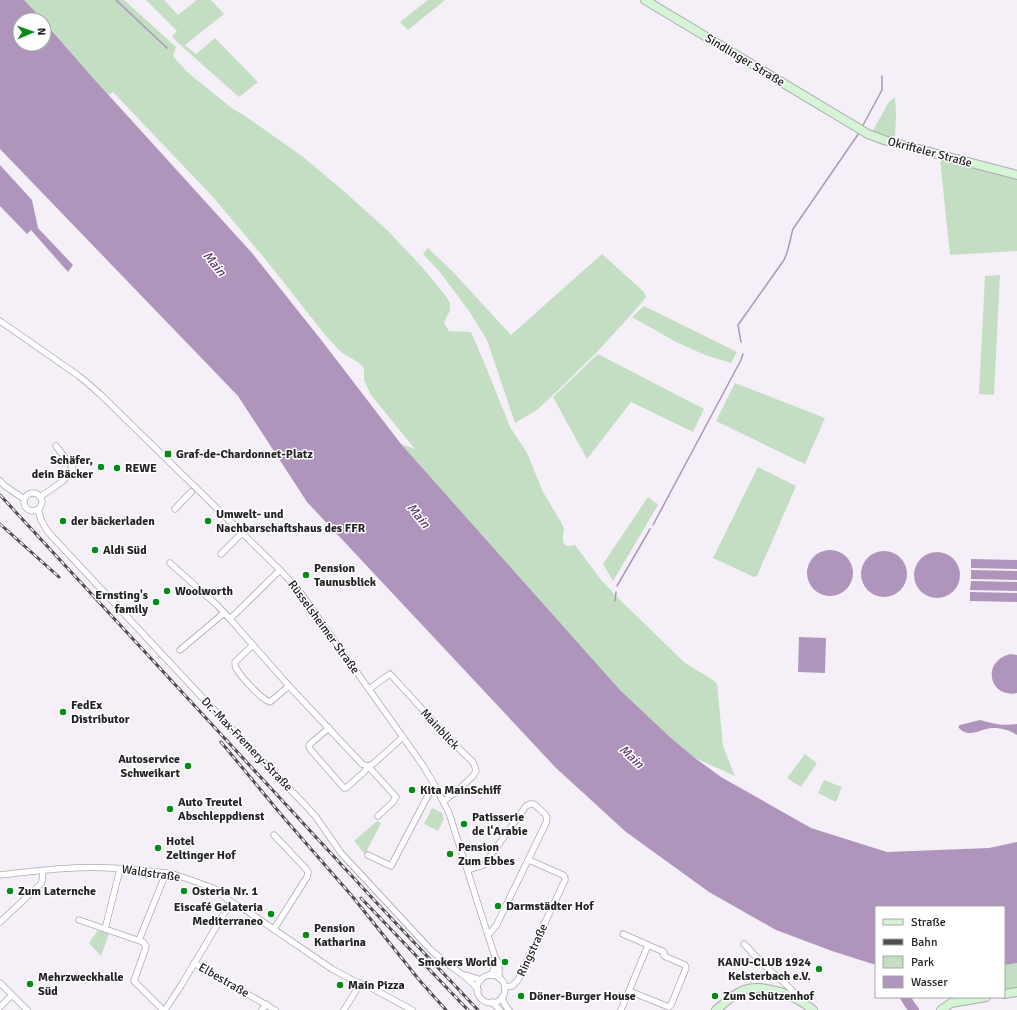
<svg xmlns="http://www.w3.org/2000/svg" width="1017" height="1010" font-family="Signika,sans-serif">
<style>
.green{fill:#c3dec2}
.water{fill:#af95bc}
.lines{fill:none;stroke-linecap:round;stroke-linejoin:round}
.stream{stroke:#af95bc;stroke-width:1.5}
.river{stroke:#af95bc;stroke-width:10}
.street-casing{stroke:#aeaab1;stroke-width:7}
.secondary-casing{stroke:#aeaab1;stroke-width:10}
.street{stroke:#fff;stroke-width:5.5}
.secondary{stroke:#d5f3d5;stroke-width:8}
.rail-casing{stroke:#514e52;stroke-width:3}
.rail{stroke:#fff;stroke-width:1.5;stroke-dasharray:4.5;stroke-linecap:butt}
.poi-dot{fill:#058b18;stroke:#fff;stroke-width:1.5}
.labels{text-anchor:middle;stroke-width:3;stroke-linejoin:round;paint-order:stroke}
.street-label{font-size:12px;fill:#242224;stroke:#fff}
.poi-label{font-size:12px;font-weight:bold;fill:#242224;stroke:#fff;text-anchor:start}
.water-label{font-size:13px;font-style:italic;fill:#593669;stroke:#fff}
</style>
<rect width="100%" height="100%" fill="#f5f0f8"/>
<!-- green -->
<g class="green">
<path d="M 24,0 L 124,0 L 176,47 L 173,56 L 187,72 L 233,109 L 245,116 L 302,156 L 346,193 L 387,230 L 422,267 L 446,296 L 450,303 L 450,310 L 444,323 L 449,331 L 471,332 L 486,367 L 510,427 L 527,453 L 543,492 L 561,522 L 564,529 L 563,535 L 563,542 L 565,545 L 568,546 L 575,545 L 602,581 L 617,597 L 685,663 L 713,680 L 717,684 L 723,746 L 735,776 L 695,758 L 671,738 L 620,690 L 401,444 L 415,449 L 371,395 L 364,380 L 364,368 L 358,362 L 342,353 L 326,336 L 266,260 L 213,197 L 113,92 L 109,95 L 94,79 L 51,30 L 48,24 L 44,21 L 44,20 L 42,20 Z"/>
<path d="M 146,0 L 164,0 L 178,15 L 197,0 L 211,0 L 224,14 L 185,45 L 196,54 L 215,38 L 258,82 L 239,97 L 177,42 L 172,36 L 177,31 Z"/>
<path d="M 428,0 L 445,0 L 408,30 L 400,22 Z"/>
<path d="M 895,97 L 896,114 L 895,138 L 872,132 L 889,102 Z"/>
<path d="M 940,159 L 1017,179 L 1017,251 L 950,255 Z"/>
<path d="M 428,248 L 455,274 L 511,335 L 602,254 L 643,291 L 645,294 L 646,297 L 630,316 L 596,353 L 553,395 L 537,410 L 515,423 L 487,340 L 469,311 L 439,271 L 423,254 Z"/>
<path d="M 1000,275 L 994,395 L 979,394 L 985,276 Z"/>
<path d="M 644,306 L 737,352 L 731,363 L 705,355 L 676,342 L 632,317 Z"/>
<path d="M 598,354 L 704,409 L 693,432 L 631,402 L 587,459 L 553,397 Z"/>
<path d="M 735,383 L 825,418 L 805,464 L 792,458 L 716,421 Z"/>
<path d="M 758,467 L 796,486 L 760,569 L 757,576 L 754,577 L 713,558 Z"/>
<path d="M 648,497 L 658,505 L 613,581 L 603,564 Z"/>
<path d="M 805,754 L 817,763 L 801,787 L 787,778 Z"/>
<path d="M 824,780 L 842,787 L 836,802 L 818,793 Z"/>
<path d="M 432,808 L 442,813 L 444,819 L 438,831 L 424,824 Z"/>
<path d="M 377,821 L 381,823 L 365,854 L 354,841 Z"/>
<path d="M 98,930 L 109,934 L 101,956 L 89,943 Z"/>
<path d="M 1017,963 L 1017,992 L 1004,993 L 1004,965 Z"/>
</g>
<!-- water -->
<g class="water">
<path d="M 0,0 L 24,0 L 43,20 L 20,20 L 20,44 L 44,44 L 44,21 L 48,24 L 51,30 L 94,79 L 252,253 L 322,341 L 401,444 L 620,690 L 671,738 L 695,758 L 721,777 L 811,828 L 887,852 L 989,848 L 1017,842 L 1017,963 L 1004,965 L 1004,907 L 876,907 L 876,965 L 832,951 L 776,930 L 709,892 L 626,832 L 556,768 L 307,502 L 238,396 L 0,149 Z"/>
<path d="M 0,165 L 32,200 L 38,228 L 73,265 L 68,272 L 31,230 L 27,234 L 0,206 Z"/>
<circle cx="830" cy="573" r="23"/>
<circle cx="884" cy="574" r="23"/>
<circle cx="937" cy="575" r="23"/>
<path d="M 971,559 L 1017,560 L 1017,569 L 971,568 Z"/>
<path d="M 971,570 L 1017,571 L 1017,580 L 971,579 Z"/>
<path d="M 971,581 L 1017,582 L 1017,591 L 970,590 Z"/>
<path d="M 970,592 L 1017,593 L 1017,602 L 970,601 Z"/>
<path d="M 799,637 L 826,638 L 825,673 L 798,672 Z"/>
<path d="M 1010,654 L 1017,655 L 1017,693 C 990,699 980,662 1010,654 Z"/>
<path d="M 980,720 C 994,724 1003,726 1017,724 L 1017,735 C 1009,730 1002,728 993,728 C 981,728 969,740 958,727 L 960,725 Z"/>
</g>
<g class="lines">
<!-- stream -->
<g class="stream">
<path d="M 116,0 L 167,48"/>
<path d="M 862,127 L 882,90 L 882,76"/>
<path d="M 741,342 L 738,325 L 784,260 C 789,250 790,239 793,229 L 859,133"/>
<path d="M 653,525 L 741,360 L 743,354"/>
<path d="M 617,586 L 650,529"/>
<path d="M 615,601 L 616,592"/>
</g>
<!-- river -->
<path class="river" d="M 905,997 L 910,1005 L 914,1010"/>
<!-- street casing -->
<g class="street-casing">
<g id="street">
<path d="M 0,321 L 79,376 L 100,394 L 280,570 L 301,593 L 319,619 L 422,764 L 434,784 L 449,813 L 495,957 L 499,964 L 499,978"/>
<path d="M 0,481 L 5,486 L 24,499"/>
<circle cx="33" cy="502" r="9"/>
<path d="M 40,497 L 63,481 L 73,468 L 56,446"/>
<path d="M 38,509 L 41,520 L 48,532 L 228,725 L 307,807 L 316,817 L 341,853 L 430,949 C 436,955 443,960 449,965 C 460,973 471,979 478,990"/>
<path d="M 175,509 L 191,492"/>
<path d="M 221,554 L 242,533"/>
<path d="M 170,563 L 217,605 L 230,619"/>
<path d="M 280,570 L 230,619 L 289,686 L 362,764 L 368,766 L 373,764 L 403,737"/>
<path d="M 253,645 L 235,662 C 235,665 235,666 236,668 C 241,677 261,699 270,702 L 289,686"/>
<path d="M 180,650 L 224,613"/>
<path d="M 369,689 L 390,674 L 455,745 L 473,762 L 475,767 L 476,771 L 473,776 L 457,791 L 444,801"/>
<path d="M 329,728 L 310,744 L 309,746 L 310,749 L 344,788 L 346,788 L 364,772 L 368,766 L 396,797 L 393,802 L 378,816"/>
<path d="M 368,855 L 391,866 L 434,784"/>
<path d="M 468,870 L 484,865 L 486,862 L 526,806 L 530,804 L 534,804 L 545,814 L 547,818 L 546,823 L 496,926 L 488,935"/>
<path d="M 0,875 C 36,871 74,866 111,868 C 129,869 148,871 166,873 L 173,874 L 188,879 L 213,888 L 231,902 L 244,909 L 332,969 L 360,984 L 366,985 L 412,1010"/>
<path d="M 79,920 L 143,942 L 146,946 L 145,950 L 134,981 L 163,1010"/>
<path d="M 0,922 L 41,884 L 42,881 L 43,871"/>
<path d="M 105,929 L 120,869"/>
<path d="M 274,929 L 307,877 L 308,872 L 307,870 L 274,835"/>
<path d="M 623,934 L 664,952 L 664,956 L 685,965 L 686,968 L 671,1005 L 669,1007 L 629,991"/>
<path d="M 139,940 L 166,873"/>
<path d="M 744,944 L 762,963 L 792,990 L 798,999"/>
<path d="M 194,963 L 275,1010"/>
<path d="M 466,975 L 481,980"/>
<path d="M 489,975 L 492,974 L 494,969 L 495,958"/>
<circle cx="491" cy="989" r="14"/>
<path d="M 0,983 L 27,1010"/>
<path d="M 505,987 L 512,986 L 518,980 L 565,880 L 565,878 L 563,875 L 529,860"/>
<path d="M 502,997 L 505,1005 L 509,1010"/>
<path d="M 492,1002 L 500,1010"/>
<path d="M 0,1007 L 12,995"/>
<path d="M 165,1010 L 182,984 L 231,902"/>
<path d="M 262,1010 L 266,1004"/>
<path d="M 344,1010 L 360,984"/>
<path d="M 621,1010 L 648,945"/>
</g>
</g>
<!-- secondary casing -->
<g class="secondary-casing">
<g id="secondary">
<path d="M 645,0 L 868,134 L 884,140 L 1017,175"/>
<path d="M 1004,994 L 1017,992"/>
<path d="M 716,1010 C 725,1003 733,994 744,990 C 765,983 797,996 813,1010"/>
<path d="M 941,1010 L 951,1003 L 986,997"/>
</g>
</g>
<!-- street -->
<use href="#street" class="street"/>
<!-- secondary -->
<use href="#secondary" class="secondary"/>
<!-- rail casing -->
<g class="rail-casing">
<g id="rail">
<path d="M 0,495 L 374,900 L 478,1010"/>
<path d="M 0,524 L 59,577"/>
<path d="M 221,742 L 284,818 L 352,896 L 420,981 L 446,1010"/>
<path d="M 361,898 L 468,1010"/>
</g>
</g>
<!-- rail -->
<use href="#rail" class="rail"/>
</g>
<!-- markers -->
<g class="poi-dot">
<rect x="164" y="450" width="8" height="8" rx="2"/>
<circle cx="101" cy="467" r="4"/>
<circle cx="117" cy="468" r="4"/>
<circle cx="63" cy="521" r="4"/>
<circle cx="208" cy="521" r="4"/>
<circle cx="95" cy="550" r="4"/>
<circle cx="306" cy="575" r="4"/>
<circle cx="167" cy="591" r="4"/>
<circle cx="156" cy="602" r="4"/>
<circle cx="63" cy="712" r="4"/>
<circle cx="188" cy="766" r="4"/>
<circle cx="412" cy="790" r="4"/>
<circle cx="170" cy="809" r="4"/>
<circle cx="464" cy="824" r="4"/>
<circle cx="158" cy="848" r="4"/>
<circle cx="450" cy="854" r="4"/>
<circle cx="10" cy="891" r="4"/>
<circle cx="184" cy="891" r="4"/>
<circle cx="498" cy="906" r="4"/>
<circle cx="271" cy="914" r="4"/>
<circle cx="306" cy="935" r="4"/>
<circle cx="505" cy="962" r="4"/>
<circle cx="819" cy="969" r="4"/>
<circle cx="30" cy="984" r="4"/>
<circle cx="340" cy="985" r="4"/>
<circle cx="521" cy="996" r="4"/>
<circle cx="715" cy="996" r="4"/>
</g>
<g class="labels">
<!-- street labels -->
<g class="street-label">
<text transform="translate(745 60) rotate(31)" y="4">Sindlinger Straße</text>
<text transform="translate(930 152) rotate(15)" y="4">Okrifteler Straße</text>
<text transform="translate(324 627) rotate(54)" y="4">Rüsselsheimer Straße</text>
<text transform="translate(440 729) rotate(47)" y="4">Mainblick</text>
<text transform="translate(247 744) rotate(46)" y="4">Dr.-Max-Fremery-Straße</text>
<text transform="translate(151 873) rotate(8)" y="4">Waldstraße</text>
<text transform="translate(532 950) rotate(-65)" y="4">Ringstraße</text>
<text transform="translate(224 980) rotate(30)" y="4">Elbestraße</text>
</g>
<!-- poi labels -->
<g class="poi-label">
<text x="176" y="458">Graf-de-Chardonnet-Platz</text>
<text x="93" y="464" text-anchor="end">Schäfer,<tspan x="93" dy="14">dein Bäcker</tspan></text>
<text x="125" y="472">REWE</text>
<text x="216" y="518">Umwelt- und<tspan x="216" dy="14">Nachbarschaftshaus des FFR</tspan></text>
<text x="71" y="525">der bäckerladen</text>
<text x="103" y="554">Aldi Süd</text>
<text x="314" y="572">Pension<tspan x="314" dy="14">Taunusblick</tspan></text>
<text x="175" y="595">Woolworth</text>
<text x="148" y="599" text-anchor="end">Ernsting's<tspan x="148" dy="14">family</tspan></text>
<text x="71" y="709">FedEx<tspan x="71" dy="14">Distributor</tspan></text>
<text x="180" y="763" text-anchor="end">Autoservice<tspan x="180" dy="14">Schweikart</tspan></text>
<text x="420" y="794">Kita MainSchiff</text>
<text x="178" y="806">Auto Treutel<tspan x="178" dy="14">Abschleppdienst</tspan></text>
<text x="472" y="821">Patisserie<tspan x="472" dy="14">de l'Arabie</tspan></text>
<text x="166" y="845">Hotel<tspan x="166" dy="14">Zeltinger Hof</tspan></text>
<text x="458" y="851">Pension<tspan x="458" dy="14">Zum Ebbes</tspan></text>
<text x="18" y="895">Zum Laternche</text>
<text x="192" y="895">Osteria Nr. 1</text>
<text x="506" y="910">Darmstädter Hof</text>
<text x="263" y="911" text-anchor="end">Eiscafé Gelateria<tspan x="263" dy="14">Mediterraneo</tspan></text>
<text x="314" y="932">Pension<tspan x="314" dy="14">Katharina</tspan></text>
<text x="497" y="966" text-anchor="end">Smokers World</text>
<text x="811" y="966" text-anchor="end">KANU-CLUB 1924<tspan x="811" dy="14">Kelsterbach e.V.</tspan></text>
<text x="38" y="981">Mehrzweckhalle<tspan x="38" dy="14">Süd</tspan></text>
<text x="348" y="989">Main Pizza</text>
<text x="529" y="1000">Döner-Burger House</text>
<text x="723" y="1000">Zum Schützenhof</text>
</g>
<!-- water labels -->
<g class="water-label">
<text transform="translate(215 263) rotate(51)" y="5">Main</text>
<text transform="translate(419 515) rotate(51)" y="5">Main</text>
<text transform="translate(632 756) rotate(43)" y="5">Main</text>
</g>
</g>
<!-- legend -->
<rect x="875" y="906" width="130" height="92" fill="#ffffff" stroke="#a7a7a7"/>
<rect x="883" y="919" width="20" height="6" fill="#d5f3d5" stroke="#a7a7a7"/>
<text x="911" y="926" font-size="12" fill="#242224">Straße</text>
<rect x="883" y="939" width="20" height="6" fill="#514e52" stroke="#a7a7a7"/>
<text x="911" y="946" font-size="12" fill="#242224">Bahn</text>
<rect x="883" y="956" width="20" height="12" fill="#c3dec2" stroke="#a7a7a7"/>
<text x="911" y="966" font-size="12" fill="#242224">Park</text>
<rect x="883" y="976" width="20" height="12" fill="#af95bc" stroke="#a7a7a7"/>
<text x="911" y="986" font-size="12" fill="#242224">Wasser</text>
<!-- north arrow -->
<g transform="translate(32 32) rotate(88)"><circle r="19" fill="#ffffff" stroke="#a7a7a7"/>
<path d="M0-3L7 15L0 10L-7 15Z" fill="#058b18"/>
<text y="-6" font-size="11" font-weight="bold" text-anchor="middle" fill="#242224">N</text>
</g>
</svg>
